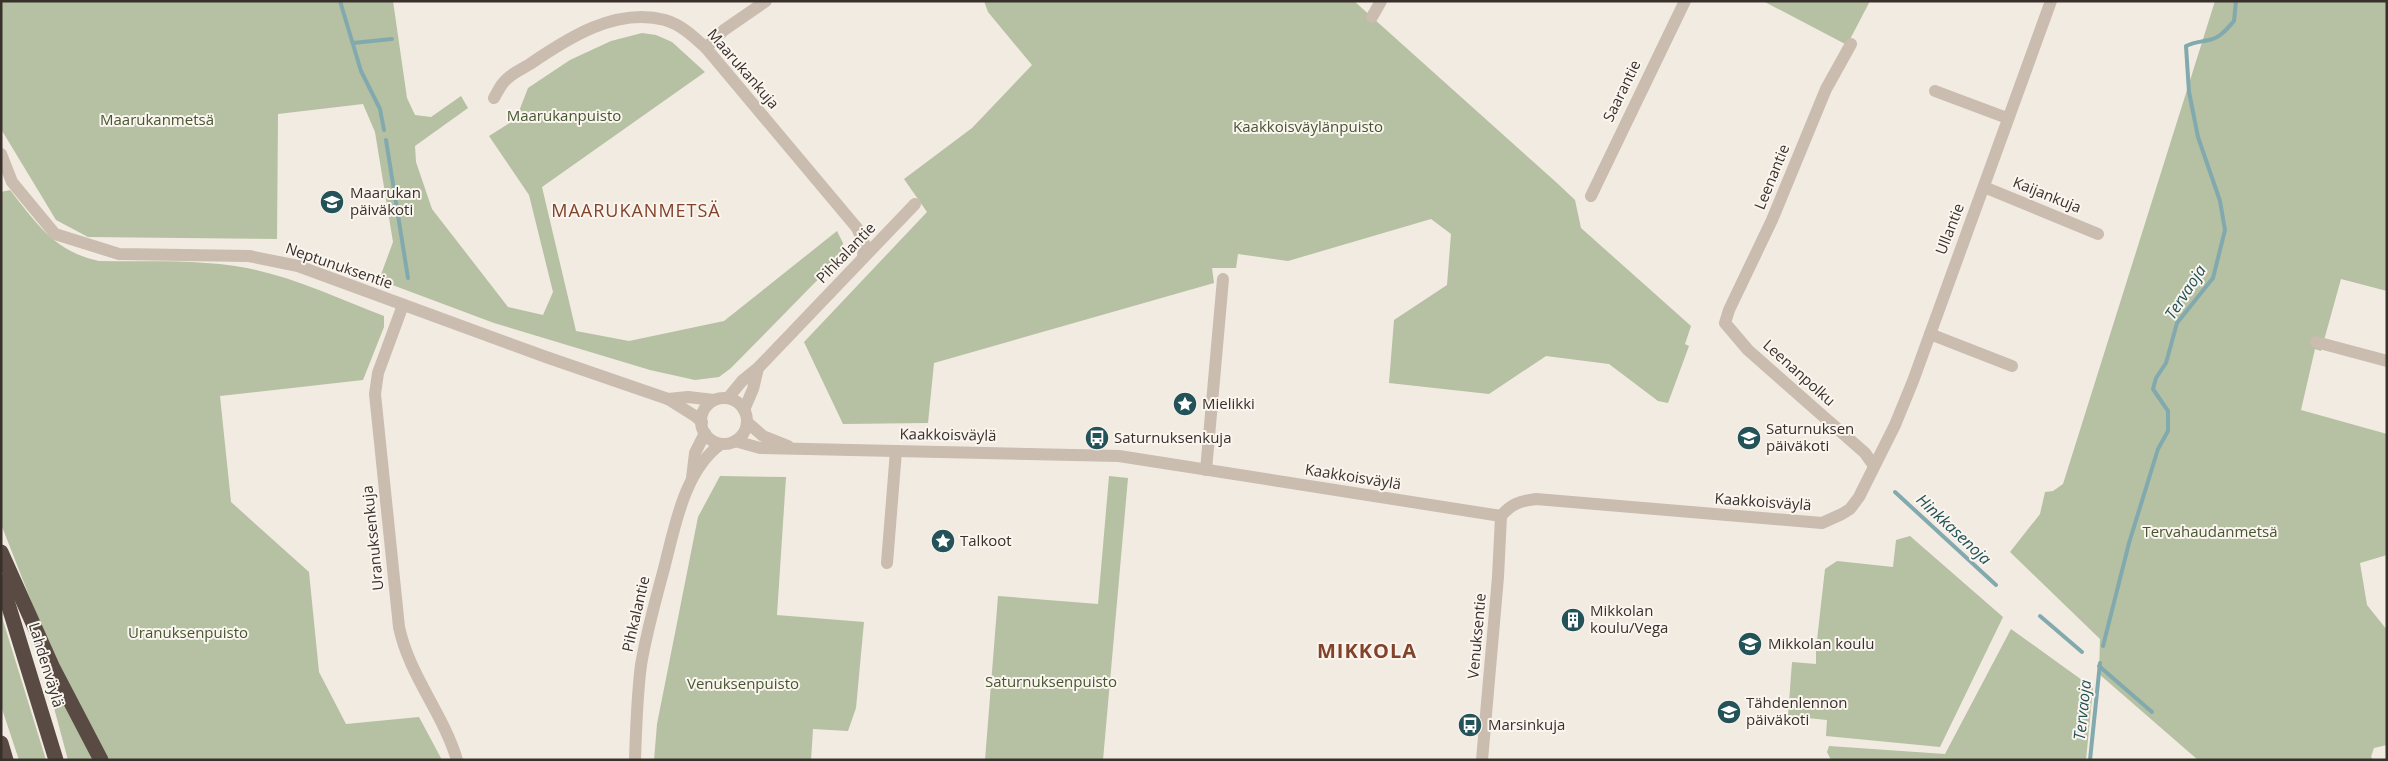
<svg xmlns="http://www.w3.org/2000/svg" width="2388" height="761" font-family="'Open Sans',sans-serif">
<style>
.green{fill:#b5c1a2}
.lines{fill:none;stroke-linecap:round;stroke-linejoin:round}
.stream{stroke:#82aaae;stroke-width:4}
.minor{stroke:#cabcae;stroke-width:12}
.highway{stroke:#594b43;stroke-width:15}
.labels{text-anchor:middle;stroke-width:4;stroke-linejoin:round;paint-order:stroke}
.street-label{font-size:15px;fill:#39302c;stroke:#faf5ee}
.park-label{font-size:15px;fill:#475631;stroke:#faf5ee}
.poi-label{font-size:15px;fill:#39302c;stroke:#faf5ee;text-anchor:start}
.water-label{font-size:16px;font-style:italic;fill:#235358;stroke:#faf5ee}
.quarter-label{font-size:18px;letter-spacing:1px;fill:#83422a;stroke:#faf5ee}
.district-label{font-size:20px;font-weight:bold;letter-spacing:1px;fill:#83422a;stroke:#faf5ee}
</style>
<rect width="100%" height="100%" fill="#f2ebe1"/>
<!-- green -->
<g class="green">
<path d="M 1,1 L 393,1 L 407,98 L 415,115 L 431,117 L 461,96 L 468,108 L 415,146 L 416,162 L 432,209 L 508,307 L 543,315 L 553,292 L 529,195 L 489,136 L 516,119 L 528,88 L 570,60 L 611,41 L 642,33 L 656,35 L 672,42 L 705,72 L 542,187 L 576,331 L 629,341 L 724,321 L 837,231 L 843,243 L 841,256 L 731,368 L 719,377 L 695,380 L 650,370 L 494,323 L 379,280 L 393,242 L 375,132 L 363,104 L 278,114 L 277,239 L 88,237 L 56,220 L 1,129 Z"/>
<path d="M 984,1 L 1354,1 L 1557,183 L 1575,200 L 1581,228 L 1691,326 L 1685,344 L 1689,346 L 1668,403 L 1658,401 L 1609,364 L 1546,356 L 1489,394 L 1389,383 L 1394,320 L 1447,285 L 1451,234 L 1431,219 L 1288,261 L 1238,254 L 1236,268 L 1212,268 L 1214,283 L 934,363 L 928,423 L 843,424 L 804,342 L 927,212 L 904,179 L 972,128 L 1032,65 L 988,12 Z"/>
<path d="M 1763,1 L 1870,1 L 1847,45 Z"/>
<path d="M 2215,1 L 2387,1 L 2387,291 L 2341,279 L 2321,351 L 2315,349 L 2301,410 L 2387,434 L 2387,555 L 2360,563 L 2367,605 L 2387,630 L 2387,745 L 2374,748 L 2371,757 L 2374,760 L 2198,760 L 2099,674 L 2100,639 L 2010,552 L 2040,514 L 2045,492 L 2053,491 L 2063,484 Z"/>
<path d="M 10,190 C 36,223 55,252 99,261 C 148,262 199,259 247,268 C 294,277 339,299 384,316 L 384,327 L 363,380 L 220,396 L 231,502 L 309,572 L 319,672 L 346,724 L 419,717 L 442,760 L 109,760 L 86,719 L 44,634 L 1,524 L 1,192 Z"/>
<path d="M 720,476 L 786,477 L 777,615 L 864,622 L 856,708 L 848,731 L 813,729 L 811,760 L 654,760 L 657,724 L 698,517 Z"/>
<path d="M 1109,476 L 1128,478 L 1103,760 L 985,760 L 998,596 L 1098,604 Z"/>
<path d="M 1910,536 L 2003,617 L 1940,747 L 1826,736 L 1827,720 L 1788,716 L 1792,662 L 1816,664 L 1816,649 L 1825,569 L 1837,561 L 1893,567 L 1896,540 Z"/>
<path d="M 1,614 L 46,760 L 19,760 L 1,706 Z"/>
<path d="M 2011,629 L 2093,688 L 2086,760 L 1831,760 L 1827,752 L 1829,746 L 1945,754 Z"/>
<path d="M 42,663 L 54,681 L 93,760 L 68,760 Z"/>
</g>
<g class="lines">
<!-- stream -->
<g class="stream">
<path d="M 340,1 L 361,71 L 380,109 L 384,130"/>
<path d="M 353,43 L 392,39"/>
<path d="M 386,140 L 408,278"/>
<path d="M 1895,492 L 1996,585"/>
<path d="M 2040,616 L 2082,652"/>
<path d="M 2103,646 L 2129,543 L 2158,449 L 2168,431 L 2168,411 L 2153,389 L 2156,378 L 2166,363 L 2177,323 L 2213,278 L 2225,230 L 2220,201 L 2198,137 L 2189,92 L 2186,46 C 2194,42 2200,42 2209,40 C 2220,38 2227,29 2234,21 L 2236,1"/>
<path d="M 2099,666 L 2152,712"/>
<path d="M 2090,760 L 2100,663"/>
</g>
<!-- minor -->
<g class="minor">
<path d="M 1372,17 L 1381,1"/>
<path d="M 1851,44 L 1826,89 L 1772,220 L 1729,310 L 1725,323 L 1748,350 L 1865,453 L 1874,466"/>
<path d="M 706,48 L 724,30 L 766,1"/>
<path d="M 1935,91 L 2007,118"/>
<path d="M 494,98 C 497,93 500,86 504,82 C 510,74 522,69 530,64 C 568,38 616,7 665,20 C 682,25 694,37 706,48 L 857,228 L 864,243 L 863,258"/>
<path d="M 1,154 L 12,182 L 55,234 L 119,254 L 249,256 L 298,266 L 546,357 L 668,399 L 695,416 L 702,422"/>
<path d="M 1984,187 L 2098,234"/>
<path d="M 1591,196 L 1685,1"/>
<path d="M 403,305 L 378,373 L 375,394 L 399,627 C 409,675 443,713 457,760"/>
<path d="M 1930,334 L 2012,366"/>
<path d="M 2316,342 L 2387,361"/>
<path d="M 728,398 L 742,381 L 758,368 L 915,204"/>
<circle cx="724" cy="421" r="23"/>
<path d="M 668,399 L 688,397 L 714,400"/>
<path d="M 744,410 L 753,389 L 758,368"/>
<path d="M 747,422 L 763,436 L 788,446"/>
<path d="M 735,441 L 760,448 L 1119,456 L 1501,516"/>
<path d="M 1206,470 L 1223,279"/>
<path d="M 692,478 L 695,453 L 705,433"/>
<path d="M 1501,516 C 1511,504 1520,501 1536,499 L 1822,523 L 1842,514 L 1850,509 L 1859,497 L 1895,425 L 1913,381 L 2051,1"/>
<path d="M 887,563 L 896,451"/>
<path d="M 635,760 C 636,728 637,696 641,665 C 646,635 654,606 662,576 C 674,533 682,472 721,444"/>
<path d="M 1482,760 L 1498,577 L 1501,516"/>
</g>
<!-- highway -->
<g class="highway">
<path d="M 1,552 L 53,668 L 101,760"/>
<path d="M 1,581 L 56,760"/>
<path d="M 1,743 L 6,760"/>
</g>
</g>
<!-- icons -->
<defs>
<g id="school-disc" transform="scale(1.25)"><circle r="9.5" fill="#235358" stroke="#faf5ee"/><path d="M0-5L7-2L0 1L-7-2ZM-4 1L0 2.5L4 1V4Q0 6-4 4Z" fill="#fff"/></g>
<g id="sight-disc" transform="scale(1.25)"><circle r="9.5" fill="#235358" stroke="#faf5ee"/><path d="M0-6L1.8-2.2L6-1.7L2.9 1.2L3.7 5.4L0 3.3L-3.7 5.4L-2.9 1.2L-6-1.7L-1.8-2.2Z" fill="#fff"/></g>
<g id="bus-disc" transform="scale(1.25)"><circle r="9.5" fill="#235358" stroke="#faf5ee"/><path d="M-5-6H5V4H4V6H2V4H-2V6H-4V4H-5ZM-3.5-4V0h7V-4ZM-3.5 1.2v1.5H-2V1.2ZM2 1.2v1.5H3.5V1.2Z" fill="#fff"/></g>
<g id="building-disc" transform="scale(1.25)"><circle r="9.5" fill="#235358" stroke="#faf5ee"/><path d="M-4-6H4V6H1V3H-1V6H-4ZM-2.5-4.3h1.7v1.8h-1.7ZM.8-4.3h1.7v1.8H.8ZM-2.5-1h1.7V.8h-1.7ZM.8-1h1.7V.8H.8Z" fill="#fff"/></g>
</defs>
<g fill-rule="evenodd">
<use href="#school-disc" x="332" y="202"/>
<use href="#sight-disc" x="1185" y="404"/>
<use href="#bus-disc" x="1097" y="438"/>
<use href="#school-disc" x="1749" y="438"/>
<use href="#sight-disc" x="943" y="541"/>
<use href="#building-disc" x="1573" y="620"/>
<use href="#school-disc" x="1750" y="644"/>
<use href="#school-disc" x="1729" y="712"/>
<use href="#bus-disc" x="1470" y="725"/>
</g>
<g class="labels">
<!-- street labels -->
<g class="street-label">
<text transform="translate(743 69) rotate(49)" y="5">Maarukankuja</text>
<text transform="translate(1622 91) rotate(-64)" y="5">Saarantie</text>
<text transform="translate(1772 177) rotate(-68)" y="5">Leenantie</text>
<text transform="translate(2047 195) rotate(22)" y="5">Kaijankuja</text>
<text transform="translate(1950 229) rotate(-69)" y="5">Ullantie</text>
<text transform="translate(846 253) rotate(-46)" y="5">Pihkalantie</text>
<text transform="translate(339 266) rotate(19)" y="5">Neptunuksentie</text>
<text transform="translate(1799 373) rotate(42)" y="5">Leenanpolku</text>
<text transform="translate(948 435) rotate(1)" y="5">Kaakkoisväylä</text>
<text transform="translate(1353 477) rotate(9)" y="5">Kaakkoisväylä</text>
<text transform="translate(1763 502) rotate(4)" y="5">Kaakkoisväylä</text>
<text transform="translate(373 538) rotate(-96)" y="5">Uranuksenkuja</text>
<text transform="translate(636 614) rotate(-77)" y="5">Pihkalantie</text>
<text transform="translate(1477 636) rotate(-85)" y="5">Venuksentie</text>
<text transform="translate(46 665) rotate(73)" y="5">Lahdenväylä</text>
</g>
<!-- park labels -->
<g class="park-label">
<text x="564" y="121">Maarukanpuisto</text>
<text x="157" y="125">Maarukanmetsä</text>
<text x="1308" y="132">Kaakkoisväylänpuisto</text>
<text x="2210" y="537">Tervahaudanmetsä</text>
<text x="188" y="638">Uranuksenpuisto</text>
<text x="1051" y="687">Saturnuksenpuisto</text>
<text x="743" y="689">Venuksenpuisto</text>
</g>
<!-- poi labels -->
<g class="poi-label">
<text x="350" y="198">Maarukan<tspan x="350" dy="17">päiväkoti</tspan></text>
<text x="1202" y="409">Mielikki</text>
<text x="1766" y="434">Saturnuksen<tspan x="1766" dy="17">päiväkoti</tspan></text>
<text x="1114" y="443">Saturnuksenkuja</text>
<text x="960" y="546">Talkoot</text>
<text x="1590" y="616">Mikkolan<tspan x="1590" dy="17">koulu/Vega</tspan></text>
<text x="1768" y="649">Mikkolan koulu</text>
<text x="1746" y="708">Tähdenlennon<tspan x="1746" dy="17">päiväkoti</tspan></text>
<text x="1488" y="730">Marsinkuja</text>
</g>
<!-- water labels -->
<g class="water-label">
<text transform="translate(2185 292) rotate(-57)" y="6">Tervaoja</text>
<text transform="translate(1954 529) rotate(43)" y="6">Hinkkasenoja</text>
<text transform="translate(2082 710) rotate(-84)" y="6">Tervaoja</text>
</g>
<!-- quarter labels -->
<g class="quarter-label">
<text x="636" y="217">MAARUKANMETSÄ</text>
</g>
<!-- district labels -->
<g class="district-label">
<text x="1367" y="658">MIKKOLA</text>
</g>
</g>
<!-- border -->
<rect width="2388" height="761" fill="none" stroke="#39302c" stroke-width="5"/>
</svg>
